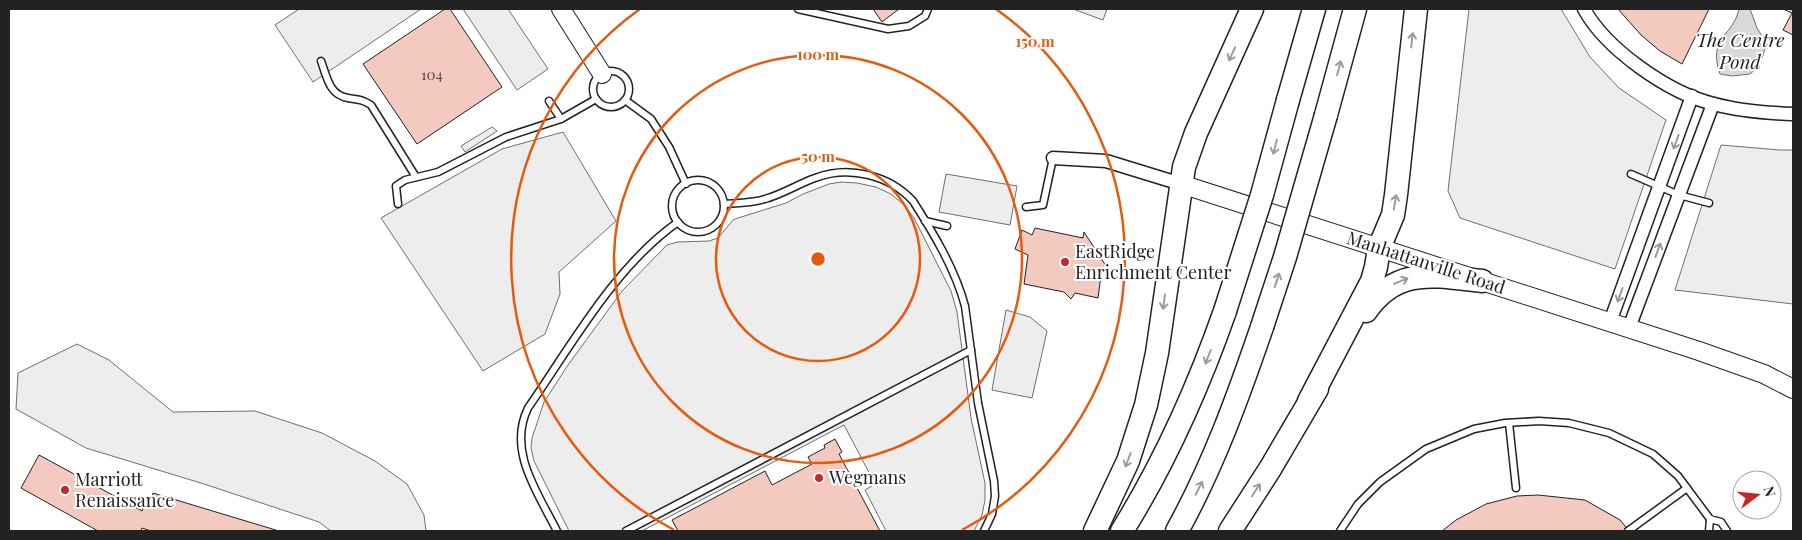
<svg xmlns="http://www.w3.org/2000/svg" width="1802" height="540" font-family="'Playfair Display',serif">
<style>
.green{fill:#eee;stroke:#6f6f6f}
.parking{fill:#ededed;stroke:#6f6f6f}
.water{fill:#d9d9d9;stroke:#6f6f6f}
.building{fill:#f3c9c0;stroke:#222}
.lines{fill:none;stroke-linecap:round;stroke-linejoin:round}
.lane-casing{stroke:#222;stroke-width:9}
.street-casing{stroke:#222;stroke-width:15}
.secondary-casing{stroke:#222;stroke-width:20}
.highway-casing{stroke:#222;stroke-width:25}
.lane{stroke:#fff;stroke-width:6}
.street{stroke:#fff;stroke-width:12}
.secondary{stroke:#fff;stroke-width:18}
.highway{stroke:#fff;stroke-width:22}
.highway-bridge-casing{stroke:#222;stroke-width:25;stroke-linecap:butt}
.highway-bridge{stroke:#fff;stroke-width:22}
.oneway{stroke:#9c9c9c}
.ring{fill:none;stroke:#e8590c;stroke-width:2.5}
.poi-dot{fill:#c62828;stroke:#fff;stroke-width:2}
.labels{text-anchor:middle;stroke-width:4;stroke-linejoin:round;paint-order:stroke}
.number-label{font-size:15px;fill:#564c4a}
.poi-label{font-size:18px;fill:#222;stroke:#fff;text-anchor:start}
.street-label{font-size:18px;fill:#222;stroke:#fff}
.water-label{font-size:19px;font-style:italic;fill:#222;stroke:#fff}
.centre{fill:#e8590c;stroke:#fff;stroke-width:2.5}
.ring-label{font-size:15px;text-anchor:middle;font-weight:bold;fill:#e8590c;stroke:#fff;stroke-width:4;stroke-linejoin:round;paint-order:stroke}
</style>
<rect width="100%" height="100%" fill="#fff"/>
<!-- green -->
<path class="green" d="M 492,127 L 497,131 L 465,152 L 461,146 Z"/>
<!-- parking -->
<g class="parking">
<path d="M 299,9 L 421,9 L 313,82 L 275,25 Z"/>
<path d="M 463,9 L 508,9 L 548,69 L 517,90 Z"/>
<path d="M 1073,9 L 1107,9 L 1103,20 Z"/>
<path d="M 1469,9 L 1561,9 L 1590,57 L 1619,88 L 1666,120 L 1615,269 L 1460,218 L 1448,191 Z"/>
<path d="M 563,132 L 616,221 L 559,272 L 560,294 L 545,334 L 483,371 L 381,218 L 502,149 Z"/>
<path d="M 1721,145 L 1780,150 L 1793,150 L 1793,304 L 1675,290 Z"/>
<path d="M 946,174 L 1017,186 L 1010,225 L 939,212 Z"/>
<path d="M 841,182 L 857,183 L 876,187 L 891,194 L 904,205 L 914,218 L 951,291 L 957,312 L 971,418 L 985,483 L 985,500 L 982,515 L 974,531 L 886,531 L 865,490 L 875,484 L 844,425 L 642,531 L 569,531 L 534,461 L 531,448 L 532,438 L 544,402 L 568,365 L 622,291 L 667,245 L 677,242 L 709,241 L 718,238 L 733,220 L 738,218 L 786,203 L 803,194 L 829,184 Z"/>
<path d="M 1006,310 L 1030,317 L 1047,331 L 1032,398 L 992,390 Z"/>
<path d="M 77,344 L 109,360 L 173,412 L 255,411 L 322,433 L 375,461 L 407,484 L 424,515 L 426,531 L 331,531 L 319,522 L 204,484 L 86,448 L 16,409 L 18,373 Z"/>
</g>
<!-- water -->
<path class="water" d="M 1739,9 L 1750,9 L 1757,28 L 1765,41 L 1765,49 L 1762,58 L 1758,67 L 1750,74 L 1732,76 L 1720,74 C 1707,37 1733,37 1739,9 Z"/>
<!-- building -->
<g class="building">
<path d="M 445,9 L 450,9 L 502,87 L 417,144 L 363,64 Z"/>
<path d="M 873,9 L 899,9 L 882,22 Z"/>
<path d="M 1618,9 L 1709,9 L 1682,64 L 1660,51 L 1641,35 Z"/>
<path d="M 1783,9 L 1793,9 L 1793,35 L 1783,30 L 1792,13 Z"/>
<path d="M 1035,228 L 1083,238 L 1084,232 L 1108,269 L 1102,268 L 1098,298 L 1075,293 L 1071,299 L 1064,292 L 1024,284 L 1028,255 L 1015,249 L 1022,230 L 1032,235 Z"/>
<path d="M 835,439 L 842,452 L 839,454 L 880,531 L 678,531 L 672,520 L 765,471 L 772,485 L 812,464 L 808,457 L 825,448 L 824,445 Z"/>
<path d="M 39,455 L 142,511 L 144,506 L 149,508 L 153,493 L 279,531 L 151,531 L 142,528 L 141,531 L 98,531 L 21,488 Z"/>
<path d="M 1538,495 L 1585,500 L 1620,520 L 1629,531 L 1442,531 L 1456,520 L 1486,504 L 1517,496 Z"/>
</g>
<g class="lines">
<!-- lane casing -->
<g class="lane-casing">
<g id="lane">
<path d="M 798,9 L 888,29 L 909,26 L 925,16 L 928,9"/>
<path d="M 321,61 C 327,77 329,95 348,98 C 359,100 361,99 371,105 L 416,177"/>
<circle cx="611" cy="89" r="18"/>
<path d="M 625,100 L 651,119 L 669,147 L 686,184"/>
<path d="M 549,101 L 561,119"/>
<path d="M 1631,174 L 1679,195 L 1709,203"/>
<circle cx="698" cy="206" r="26"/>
<path d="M 398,204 L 396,186 L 405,180 L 438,172 L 506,137 L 561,119 L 596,99"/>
<path d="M 724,204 C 737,203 752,203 765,199 C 783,194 798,184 815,178 C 849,165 889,175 913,201 C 934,234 955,269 965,306 L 978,403 L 994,481 L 995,496 L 992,514 L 984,531"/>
<path d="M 1026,207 L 1043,205 L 1053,158"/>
<path d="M 925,221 L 947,226"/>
<path d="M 1509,423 L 1516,488"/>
<path d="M 557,531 C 538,493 507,451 528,408 C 571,346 615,266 678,222"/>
<path d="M 626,531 L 971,350"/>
<path d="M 1340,531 L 1358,504 L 1380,482 L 1426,449 L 1474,429 L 1505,423 L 1539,421 L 1569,423 L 1609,433 L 1653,454 L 1678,476 L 1710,519 L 1721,522 L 1727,531"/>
<path d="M 1628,531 L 1687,488"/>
<path d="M 1709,531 L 1710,519"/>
</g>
</g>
<!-- street casing -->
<g class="street-casing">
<g id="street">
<path d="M 1584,9 C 1606,49 1668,93 1714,104 C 1739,111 1767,113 1793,114"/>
<path d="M 1053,158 L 1106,161 L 1181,184"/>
<path d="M 1610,322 L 1692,96"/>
<path d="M 1629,328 L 1713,104"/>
</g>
</g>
<!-- secondary casing -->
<g class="secondary-casing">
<g id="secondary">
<path d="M 561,9 L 602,74"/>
<path d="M 1181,184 L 1699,351 L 1764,374 L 1793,389"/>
</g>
</g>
<!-- highway casing -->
<g class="highway-casing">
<g id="highway">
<path d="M 1288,100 L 1314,9"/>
<path d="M 1326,115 L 1355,9"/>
<path d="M 1366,311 C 1397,266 1435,276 1482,281"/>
<path d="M 1309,401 L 1372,281 L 1376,267 L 1379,248 L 1393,215 L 1396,195 L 1416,9"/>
<path d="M 1095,531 L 1128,461 L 1146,405 L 1157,353 L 1184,167 L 1196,133 L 1252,9"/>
<path d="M 1122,531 C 1165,462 1198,388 1225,311"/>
<path d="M 1177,531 C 1213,466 1238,397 1262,327"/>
<path d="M 1230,531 L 1270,469 L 1317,389"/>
</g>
</g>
<!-- lane -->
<use href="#lane" class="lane"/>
<!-- street -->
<use href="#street" class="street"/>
<!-- secondary -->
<use href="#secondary" class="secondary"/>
<!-- highway -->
<use href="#highway" class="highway"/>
<!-- highway-bridge casing -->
<g class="highway-bridge-casing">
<g id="highway-bridge">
<path d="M 1225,311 L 1262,195 L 1288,100"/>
<path d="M 1262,327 L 1285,257 L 1326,115"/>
</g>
</g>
<!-- highway-bridge -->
<use href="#highway-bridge" class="highway-bridge"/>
</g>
<!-- one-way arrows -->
<defs><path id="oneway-shaft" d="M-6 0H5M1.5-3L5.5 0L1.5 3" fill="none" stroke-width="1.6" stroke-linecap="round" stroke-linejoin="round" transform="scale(1.25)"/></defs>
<g class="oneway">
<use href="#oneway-shaft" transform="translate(1412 40) rotate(-84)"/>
<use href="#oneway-shaft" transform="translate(1232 54) rotate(115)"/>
<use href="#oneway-shaft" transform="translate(1339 68) rotate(-75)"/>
<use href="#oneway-shaft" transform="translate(1676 142) rotate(110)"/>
<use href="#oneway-shaft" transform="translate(1275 147) rotate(105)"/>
<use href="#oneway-shaft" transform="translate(1395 202) rotate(-81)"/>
<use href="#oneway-shaft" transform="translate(1658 250) rotate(-70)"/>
<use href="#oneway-shaft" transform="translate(1277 280) rotate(-72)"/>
<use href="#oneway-shaft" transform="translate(1401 281) rotate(-22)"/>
<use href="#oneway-shaft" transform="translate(1620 295) rotate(110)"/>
<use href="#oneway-shaft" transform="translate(1164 302) rotate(98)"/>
<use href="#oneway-shaft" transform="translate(1208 357) rotate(111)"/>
<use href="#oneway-shaft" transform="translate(1128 460) rotate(111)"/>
<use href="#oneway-shaft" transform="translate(1199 488) rotate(-64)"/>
<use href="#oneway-shaft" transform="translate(1256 490) rotate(-57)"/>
</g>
<!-- distance rings -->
<g class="ring">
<circle cx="818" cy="259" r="102"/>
<circle cx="818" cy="259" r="204"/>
<path d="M674 530A307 307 0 0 1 640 9M996 9A307 307 0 0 1 962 530"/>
</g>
<!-- markers -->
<g class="poi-dot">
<circle cx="1065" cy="262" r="5"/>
<circle cx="819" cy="478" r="5"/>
<circle cx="65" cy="490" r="5"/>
</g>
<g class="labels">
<!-- number labels -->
<g class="number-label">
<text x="432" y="80">104</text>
</g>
<!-- poi labels -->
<g class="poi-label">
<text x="1075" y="258">EastRidge<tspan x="1075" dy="21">Enrichment Center</tspan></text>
<text x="829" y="484">Wegmans</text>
<text x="75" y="486">Marriott<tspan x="75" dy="21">Renaissance</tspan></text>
</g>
<!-- street labels -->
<g class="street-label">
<text transform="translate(1426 263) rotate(18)" y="6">Manhattanville Road</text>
</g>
<!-- water labels -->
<g class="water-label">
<text x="1740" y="47">The Centre<tspan x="1740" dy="22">Pond</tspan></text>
</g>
</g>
<circle cx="818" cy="259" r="8" class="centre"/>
<g class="ring-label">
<text x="1035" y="47">150 m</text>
<text x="818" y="60">100 m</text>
<text x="818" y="162">50 m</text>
</g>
<!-- border -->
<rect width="1802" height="540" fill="none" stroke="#222222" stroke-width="20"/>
<!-- north arrow -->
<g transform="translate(1757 495) rotate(74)"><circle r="24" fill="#ffffff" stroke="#a7a7a7"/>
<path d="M0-4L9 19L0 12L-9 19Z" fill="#c62828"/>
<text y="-8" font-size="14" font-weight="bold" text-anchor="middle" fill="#222222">N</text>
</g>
</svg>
